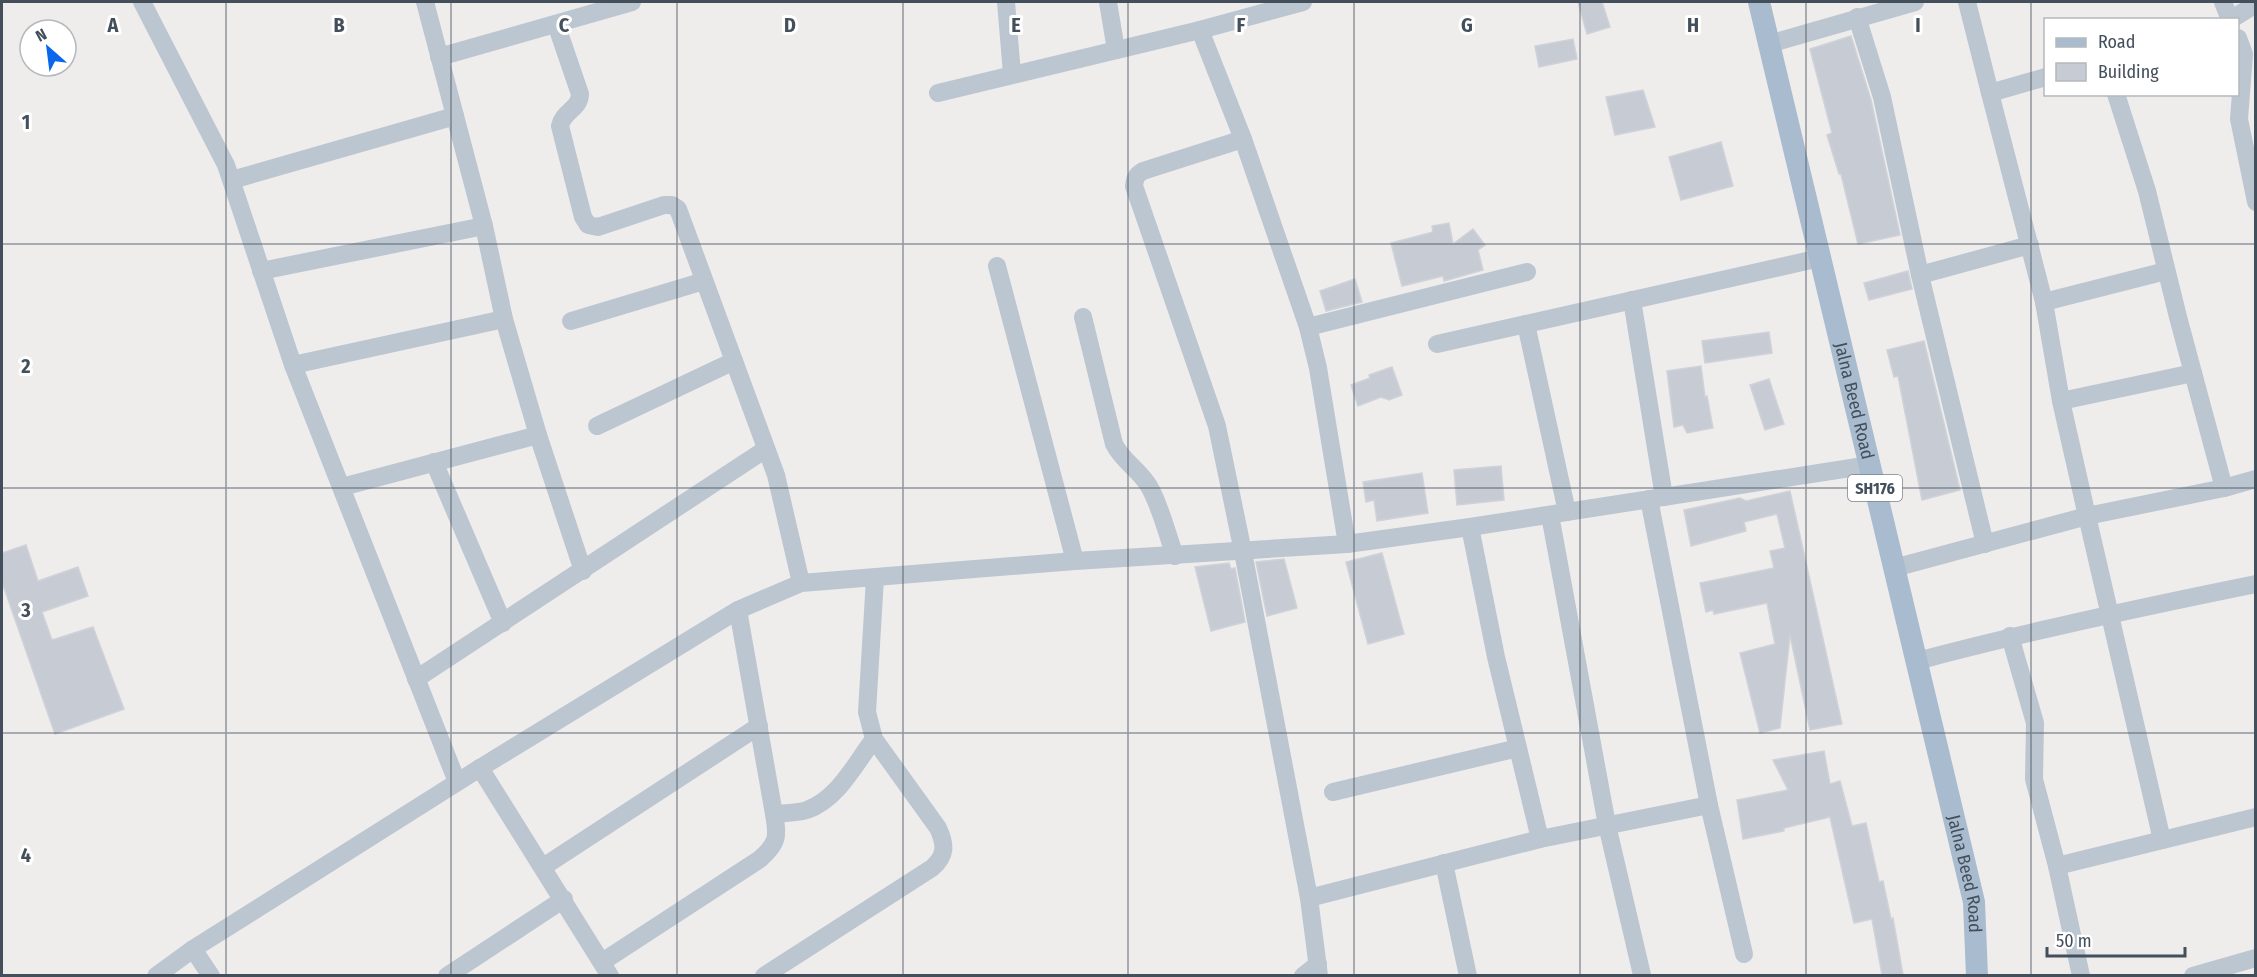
<svg xmlns="http://www.w3.org/2000/svg" width="2257" height="977" font-family="'Fira Sans Condensed',sans-serif">
<style>
.building{fill:#c7cbd3;stroke:#cfd2d9;stroke-width:1.5}
.lines{fill:none;stroke-linecap:round;stroke-linejoin:round}
.minor{stroke:#bbc6d0;stroke-width:18}
.major{stroke:#a9bbce;stroke-width:22}
.grid{fill:none;stroke:#434f5b;stroke-width:1.5;stroke-opacity:0.55}
.labels{text-anchor:middle;stroke-width:6;stroke-linejoin:round;paint-order:stroke}
.shield{fill:#fff;stroke:#7b848c;stroke-width:1.5}
.shield-label{font-size:16px;font-weight:bold;fill:#434f5b}
.street-label{font-size:18px;fill:#434f5b;stroke:#fff}
.grid-label{font-size:20px;text-anchor:middle;font-weight:bold;fill:#434f5b;stroke:#fff;stroke-width:6;stroke-linejoin:round;paint-order:stroke}
</style>
<rect width="100%" height="100%" fill="#efecec"/>
<!-- building -->
<g class="building">
<path d="M 1578,2 L 1602,2 L 1610,27 L 1587,34 Z"/>
<path d="M 1851,36 L 1871,100 L 1900,235 L 1858,244 L 1841,174 L 1839,174 L 1827,135 L 1832,133 L 1810,49 Z"/>
<path d="M 1573,39 L 1577,59 L 1539,67 L 1535,46 Z"/>
<path d="M 1643,90 L 1655,127 L 1615,135 L 1606,97 Z"/>
<path d="M 1721,142 L 1733,186 L 1681,200 L 1669,157 Z"/>
<path d="M 1449,223 L 1453,244 L 1473,229 L 1485,245 L 1478,250 L 1483,270 L 1444,281 L 1443,276 L 1402,286 L 1391,243 L 1433,232 L 1432,226 Z"/>
<path d="M 1908,271 L 1912,289 L 1869,300 L 1864,283 Z"/>
<path d="M 1355,279 L 1362,302 L 1326,311 L 1320,291 Z"/>
<path d="M 1769,332 L 1772,353 L 1705,363 L 1702,341 Z"/>
<path d="M 1924,341 L 1960,490 L 1922,500 L 1898,376 L 1894,377 L 1887,350 Z"/>
<path d="M 1701,366 L 1705,397 L 1707,396 L 1713,428 L 1687,433 L 1683,425 L 1674,427 L 1667,371 Z"/>
<path d="M 1392,367 L 1402,395 L 1389,400 L 1381,397 L 1358,406 L 1351,385 L 1370,378 L 1369,375 Z"/>
<path d="M 1769,379 L 1784,424 L 1765,430 L 1750,385 Z"/>
<path d="M 1501,466 L 1504,500 L 1457,505 L 1454,470 Z"/>
<path d="M 1422,473 L 1428,513 L 1377,521 L 1374,500 L 1366,502 L 1363,482 Z"/>
<path d="M 1790,491 L 1842,724 L 1810,730 L 1790,635 L 1780,728 L 1760,733 L 1740,653 L 1775,644 L 1767,603 L 1714,614 L 1713,610 L 1706,612 L 1700,583 L 1774,568 L 1770,551 L 1785,548 L 1777,514 L 1744,522 L 1746,531 L 1691,546 L 1684,510 L 1740,498 L 1746,501 Z"/>
<path d="M 26,545 L 38,581 L 78,567 L 88,596 L 42,612 L 52,640 L 93,627 L 124,709 L 55,734 L 2,582 L 2,553 Z"/>
<path d="M 1382,553 L 1404,634 L 1368,644 L 1346,562 Z"/>
<path d="M 1284,559 L 1297,608 L 1267,616 L 1256,562 Z"/>
<path d="M 1229,563 L 1231,569 L 1235,568 L 1245,622 L 1211,631 L 1195,567 Z"/>
<path d="M 1824,751 L 1830,784 L 1840,781 L 1852,826 L 1866,823 L 1879,882 L 1883,881 L 1891,919 L 1893,918 L 1903,975 L 1882,975 L 1872,919 L 1854,923 L 1830,817 L 1784,828 L 1784,831 L 1743,839 L 1737,800 L 1788,790 L 1773,760 Z"/>
</g>
<g class="lines">
<!-- minor -->
<g class="minor">
<path d="M 142,2 L 226,165 L 293,365 L 457,782"/>
<path d="M 425,2 L 484,226 L 504,319 L 538,435 L 583,571"/>
<path d="M 1006,2 L 1012,74"/>
<path d="M 1108,2 L 1116,50"/>
<path d="M 1967,2 L 1990,93"/>
<path d="M 2223,2 L 2230,20"/>
<path d="M 1857,17 L 1882,97 L 1920,275 L 1985,544"/>
<path d="M 2230,20 L 2256,4"/>
<path d="M 556,24 L 580,94 C 580,109 563,111 560,126 L 583,217 L 588,225 L 598,227 L 664,205 L 672,205 L 678,209 L 776,475 L 801,583"/>
<path d="M 1200,30 L 1243,139 L 1308,327 L 1318,368 L 1347,544"/>
<path d="M 2238,38 L 2244,54 L 2239,119 L 2256,202"/>
<path d="M 1769,44 L 1915,2"/>
<path d="M 439,57 L 632,2"/>
<path d="M 938,93 L 1200,30 L 1303,2"/>
<path d="M 2116,94 L 2147,191 L 2178,317 L 2224,488 L 2087,516 L 2162,840"/>
<path d="M 1243,139 L 1143,171 C 1136,175 1135,178 1134,186 L 1217,426 L 1243,552 L 1309,898 L 1540,839 L 1709,805 L 1649,499"/>
<path d="M 232,180 L 455,116"/>
<path d="M 997,266 L 1075,561"/>
<path d="M 261,271 L 484,226"/>
<path d="M 1920,275 L 2030,245"/>
<path d="M 1632,300 L 1664,497"/>
<path d="M 2044,302 L 2166,271"/>
<path d="M 1083,317 L 1114,444 C 1123,462 1141,471 1150,488 C 1161,508 1167,534 1175,556"/>
<path d="M 571,321 L 704,281"/>
<path d="M 1526,324 L 1567,512"/>
<path d="M 1308,327 L 1527,272"/>
<path d="M 1437,344 L 1820,258"/>
<path d="M 293,365 L 504,319"/>
<path d="M 2061,401 L 2193,373"/>
<path d="M 597,426 L 734,361"/>
<path d="M 434,462 L 503,623"/>
<path d="M 342,487 L 538,435"/>
<path d="M 2224,488 L 2256,479"/>
<path d="M 1550,515 L 1607,825 L 1642,975"/>
<path d="M 1470,527 L 1496,657 L 1540,839"/>
<path d="M 1894,568 L 2087,516 L 2061,401 L 2044,302 L 1990,93 L 2046,77"/>
<path d="M 2010,636 L 2035,723 L 2034,779 L 2057,866"/>
<path d="M 1917,661 C 2029,631 2142,607 2256,584"/>
<path d="M 416,679 L 766,449"/>
<path d="M 480,768 L 610,976"/>
<path d="M 1333,792 L 1518,748"/>
<path d="M 1709,805 L 1744,954"/>
<path d="M 774,814 C 785,813 797,813 807,810 C 838,799 855,764 874,739"/>
<path d="M 1444,863 L 1468,976"/>
<path d="M 543,867 L 759,726"/>
<path d="M 1309,898 L 1319,976"/>
<path d="M 193,949 L 211,976"/>
<path d="M 602,962 L 760,859 C 778,843 778,837 774,814 L 738,610"/>
<path d="M 156,976 L 193,949 L 480,768 L 738,610 L 801,583 L 1075,561 L 1347,544 L 1470,527 L 1870,465"/>
<path d="M 447,976 L 564,899"/>
<path d="M 764,976 L 932,868 C 946,856 946,845 938,828 L 874,739 L 867,712 L 875,578"/>
<path d="M 1303,976 L 1318,964"/>
<path d="M 2081,976 L 2057,866 L 2256,817"/>
<path d="M 2193,976 L 2256,958"/>
</g>
<!-- major -->
<path class="major" id="s1" d="M 1759,2 L 1974,902 L 1977,976"/>
</g>
<!-- grid -->
<path class="grid" d="M 226,2 L 226,976M 451,2 L 451,976M 677,2 L 677,976M 903,2 L 903,976M 1128,2 L 1128,976M 1354,2 L 1354,976M 1580,2 L 1580,976M 1806,2 L 1806,976M 2031,2 L 2031,976M 2,244 L 2256,244M 2,488 L 2256,488M 2,733 L 2256,733"/>
<g class="labels">
<!-- shield labels -->
<rect class="shield" x="1848" y="475" width="54" height="26" rx="4.5"/>
<g class="shield-label">
<text x="1875" y="494">SH176</text>
</g>
<!-- street labels -->
<g class="street-label">
<text dy="6" stroke="none"><textPath href="#s1" startOffset="410">Jalna Beed Road</textPath></text>
<text dy="6" stroke="none"><textPath href="#s1" startOffset="896">Jalna Beed Road</textPath></text>
</g>
</g>
<g class="grid-label">
<text x="113" y="32">A</text>
<text x="339" y="32">B</text>
<text x="564" y="32">C</text>
<text x="790" y="32">D</text>
<text x="1016" y="32">E</text>
<text x="1241" y="32">F</text>
<text x="1467" y="32">G</text>
<text x="1693" y="32">H</text>
<text x="1918" y="32">I</text>
<text x="26" y="129">1</text>
<text x="26" y="373">2</text>
<text x="26" y="617">3</text>
<text x="26" y="862">4</text>
</g>
<!-- border -->
<rect width="2257" height="977" fill="none" stroke="#434f5b" stroke-width="6"/>
<!-- legend -->
<rect x="2044" y="18" width="195" height="78" fill="#ffffff" stroke="#b4b9bd" stroke-width="1.5"/>
<rect x="2056" y="38" width="30" height="9" fill="#a9bbce" stroke="#b4b9bd" stroke-width="1.5"/>
<text x="2098" y="48" font-size="18" fill="#434f5b">Road</text>
<rect x="2056" y="63" width="30" height="18" fill="#c7cbd3" stroke="#b4b9bd" stroke-width="1.5"/>
<text x="2098" y="78" font-size="18" fill="#434f5b">Building</text>
<!-- north arrow -->
<g transform="translate(48 48) rotate(332)"><circle r="28" fill="#ffffff" stroke="#b4b9bd" stroke-width="1.5"/>
<path d="M0-4.5L10 22L0 15L-10 22Z" fill="#0b67ea"/>
<text y="-9" font-size="16" font-weight="bold" text-anchor="middle" fill="#434f5b">N</text>
</g>
<!-- scale -->
<path d="M2047 947v9h138v-9" fill="none" stroke="#434f5b" stroke-width="3"/>
<text x="2056" y="947" font-size="18" fill="#434f5b" stroke="#ffffff" stroke-width="4.5" paint-order="stroke">50 m</text>
</svg>
